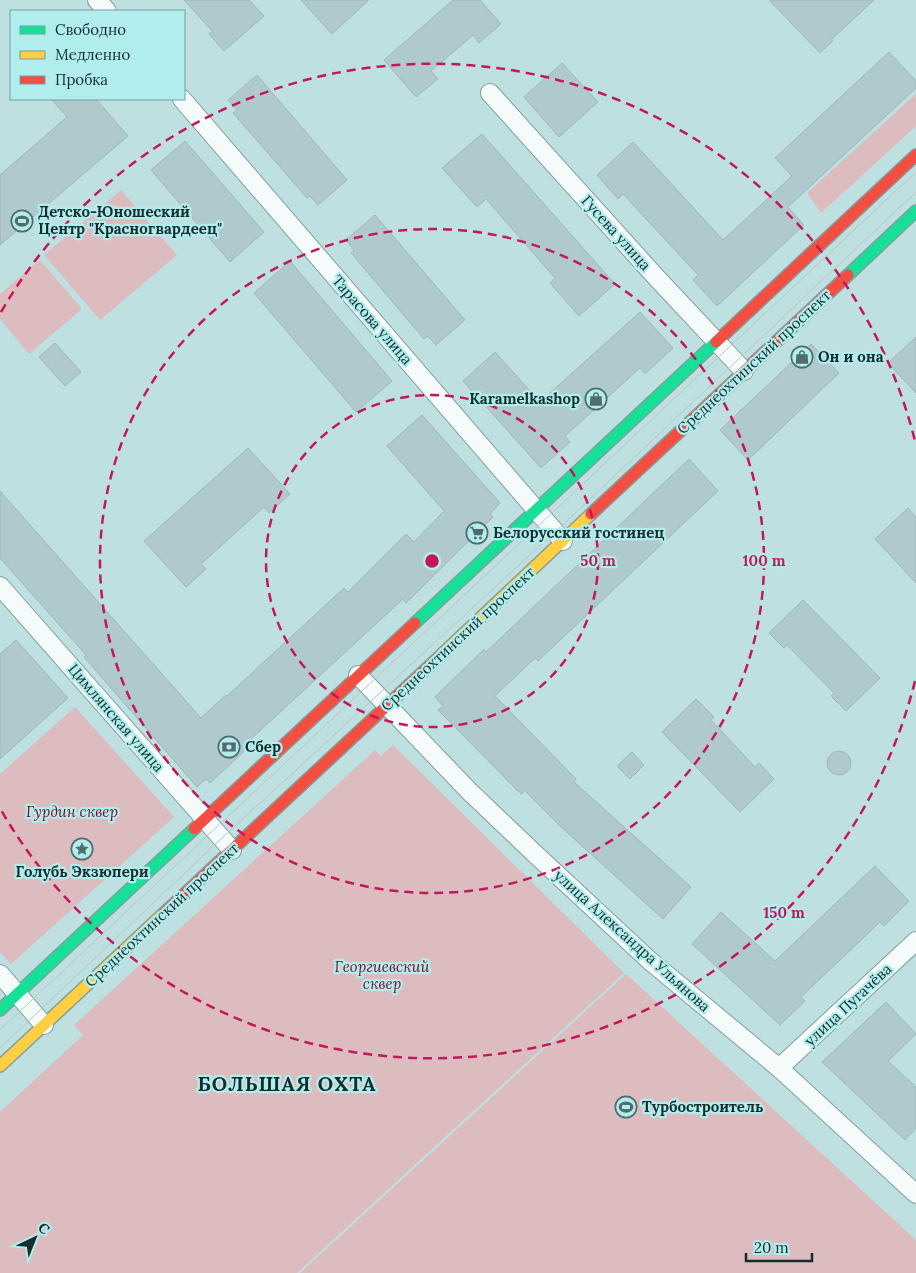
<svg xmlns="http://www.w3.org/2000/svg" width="916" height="1273" font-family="Lora,serif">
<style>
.green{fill:#dcbcbe}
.building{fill:#b0c9cd;stroke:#9fb8bb}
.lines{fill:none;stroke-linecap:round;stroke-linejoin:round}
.street-casing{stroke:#849e9e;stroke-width:20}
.fast-casing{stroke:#849e9e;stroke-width:14}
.slow-casing{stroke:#849e9e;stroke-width:14}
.jam-casing{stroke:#849e9e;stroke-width:14}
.street{stroke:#f5fafa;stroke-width:18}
.fast{stroke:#16e098;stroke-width:11}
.slow{stroke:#ffcf43;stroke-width:11}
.jam{stroke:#f24e42;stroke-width:11}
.tram{stroke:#bcc5c5;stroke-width:1}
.ring{fill:none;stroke:#c2185b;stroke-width:2.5;stroke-dasharray:9 6}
.labels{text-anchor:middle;stroke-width:4.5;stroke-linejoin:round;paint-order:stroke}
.poi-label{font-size:15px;font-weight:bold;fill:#152d2d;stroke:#b2edee;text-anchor:start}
.street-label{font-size:15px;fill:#152d2d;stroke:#b2edee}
.park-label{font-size:15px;font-style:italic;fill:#7c0b23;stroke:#b2edee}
.district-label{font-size:20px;font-weight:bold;letter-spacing:1px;fill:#152d2d;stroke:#b2edee}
.centre{fill:#c2185b;stroke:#b2edee;stroke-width:2.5}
.ring-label{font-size:15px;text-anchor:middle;font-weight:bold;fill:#c2185b;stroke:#b2edee;stroke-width:4.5;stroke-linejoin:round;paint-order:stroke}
</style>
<rect width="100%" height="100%" fill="#bfe0e1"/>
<!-- green -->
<g class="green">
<path d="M 916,94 L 916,126 L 821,213 L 807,193 Z"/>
<path d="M 121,190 L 177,255 L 100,320 L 44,255 Z"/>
<path d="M 40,260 L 82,309 L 29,354 L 0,319 L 0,294 Z"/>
<path d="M 75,707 L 174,817 L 11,964 L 0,952 L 0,774 Z"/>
<path d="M 393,745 L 624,973 L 297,1273 L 0,1273 L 0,1112 L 83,1035 L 74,1025 L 375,750 L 381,756 Z"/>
<path d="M 626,974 L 916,1240 L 916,1273 L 300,1273 Z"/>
</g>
<!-- building -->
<g class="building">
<path d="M 184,0 L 249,0 L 264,16 L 224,51 L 209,34 L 212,31 Z"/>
<path d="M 301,0 L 369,0 L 332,34 Z"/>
<path d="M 453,0 L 480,0 L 501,24 L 479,43 L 473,35 L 431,71 L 438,79 L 416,97 L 384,60 Z"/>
<path d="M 769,0 L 874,0 L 831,40 L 833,41 L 820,53 Z"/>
<path d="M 889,52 L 916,81 L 916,88 L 788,207 L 804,225 L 717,306 L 693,280 L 698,275 L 623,194 L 618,199 L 597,175 L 633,142 L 723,240 L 792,176 L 775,158 Z"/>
<path d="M 562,63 L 598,102 L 559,137 L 524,97 Z"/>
<path d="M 257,75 L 347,180 L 318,205 L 310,196 L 307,198 L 233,113 L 237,110 L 228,100 Z"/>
<path d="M 51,99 L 96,99 L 128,136 L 0,245 L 0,175 L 67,117 Z"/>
<path d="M 482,134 L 615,284 L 579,316 L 550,283 L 555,278 L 486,199 L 477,207 L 442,168 Z"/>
<path d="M 185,141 L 264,232 L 230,262 L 151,170 Z"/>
<path d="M 375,215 L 465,320 L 436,345 L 428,336 L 424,339 L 351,253 L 354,250 L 346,240 Z"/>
<path d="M 290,261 L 392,381 L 356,412 L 254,293 Z"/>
<path d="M 640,312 L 673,348 L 645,374 L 640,368 L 565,436 L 570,442 L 541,468 L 463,381 L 495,352 L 540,402 Z"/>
<path d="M 916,337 L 916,393 L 888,363 Z"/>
<path d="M 55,343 L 81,372 L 65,386 L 39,357 Z"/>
<path d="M 811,344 L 839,373 L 748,460 L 720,430 Z"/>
<path d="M 422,415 L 500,503 L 490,514 L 493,517 L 406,603 L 403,599 L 251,739 L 254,742 L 210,783 L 206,779 L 197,787 L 84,657 L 86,655 L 0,558 L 0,491 L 201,718 L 226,695 L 227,696 L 344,588 L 348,592 L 406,534 L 414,542 L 444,511 L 387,446 Z"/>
<path d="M 248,448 L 290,494 L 269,513 L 264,507 L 201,564 L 206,569 L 186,587 L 144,541 Z"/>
<path d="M 689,459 L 718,491 L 538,661 L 535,658 L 495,696 L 576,779 L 574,782 L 691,887 L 663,919 L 560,826 L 525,791 L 521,794 L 438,710 L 443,706 L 435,697 L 484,649 L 486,652 Z"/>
<path d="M 908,508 L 916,517 L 916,583 L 875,539 Z"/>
<path d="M 803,600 L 880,678 L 846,711 L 831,696 L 834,693 L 787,645 L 784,648 L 769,633 Z"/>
<path d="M 16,640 L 68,698 L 0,759 L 0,654 Z"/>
<path d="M 696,699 L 714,717 L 711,720 L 755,767 L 759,763 L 774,779 L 740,812 L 662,732 Z"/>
<circle cx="839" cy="763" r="12"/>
<path d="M 632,752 L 644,765 L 630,779 L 617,766 Z"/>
<path d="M 875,866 L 909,901 L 884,926 L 880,922 L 801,997 L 805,1001 L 780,1025 L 692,944 L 721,912 L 775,961 Z"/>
<path d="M 886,1002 L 916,1034 L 888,1061 L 916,1087 L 916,1128 L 905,1140 L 822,1062 Z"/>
</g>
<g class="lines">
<!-- street casing -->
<g class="street-casing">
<g id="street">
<path d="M 97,0 L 107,11"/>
<path d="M 490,93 L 655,276 L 744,371"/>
<path d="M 182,99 L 563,541"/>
<path d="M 0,586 L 232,850"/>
<path d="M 358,675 L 469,791 L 533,852 L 649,960 L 779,1068 L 916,1194"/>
<path d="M 0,974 L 44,1025"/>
<path d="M 779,1068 L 916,941"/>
</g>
</g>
<!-- fast casing -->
<g class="fast-casing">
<g id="fast">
<path d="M 848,275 L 916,211"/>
<path d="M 415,623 L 716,342"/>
<path d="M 0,1010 L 194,829"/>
</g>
</g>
<!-- slow casing -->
<g class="slow-casing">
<g id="slow">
<path d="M 439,657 L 591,514"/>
<path d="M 0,1066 L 163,914"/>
</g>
</g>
<!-- jam casing -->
<g class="jam-casing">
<g id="jam">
<path d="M 716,342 L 916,155"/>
<path d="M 591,514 L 848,275"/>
<path d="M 194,829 L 415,623"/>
<path d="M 163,914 L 439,657"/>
</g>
</g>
<!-- street -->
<use href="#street" class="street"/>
<!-- fast -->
<use href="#fast" class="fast"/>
<!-- slow -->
<use href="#slow" class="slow"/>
<!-- jam -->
<use href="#jam" class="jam"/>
<!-- tram -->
<g class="tram">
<path d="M 0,1030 L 916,172"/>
<path d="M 0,1048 L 222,838 L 555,532 L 916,192"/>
</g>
</g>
<!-- distance rings -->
<g class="ring">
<circle cx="432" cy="561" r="166"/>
<circle cx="432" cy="561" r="332"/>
<path d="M915 681A498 498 0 0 1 1 810M1 312A498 498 0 0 1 915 441"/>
</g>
<!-- icons -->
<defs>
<g id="stadium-ring" transform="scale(1.125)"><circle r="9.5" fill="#b2edee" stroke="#506c6c" stroke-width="1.5"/><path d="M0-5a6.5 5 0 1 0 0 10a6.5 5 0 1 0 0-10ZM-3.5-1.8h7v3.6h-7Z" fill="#506c6c"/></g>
<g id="shop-ring" transform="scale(1.125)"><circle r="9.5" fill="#b2edee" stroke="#506c6c" stroke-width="1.5"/><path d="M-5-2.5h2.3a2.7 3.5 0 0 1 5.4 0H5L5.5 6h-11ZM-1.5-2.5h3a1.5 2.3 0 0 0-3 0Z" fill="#506c6c"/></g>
<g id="supermarket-ring" transform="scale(1.125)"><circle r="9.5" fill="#b2edee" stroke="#506c6c" stroke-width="1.5"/><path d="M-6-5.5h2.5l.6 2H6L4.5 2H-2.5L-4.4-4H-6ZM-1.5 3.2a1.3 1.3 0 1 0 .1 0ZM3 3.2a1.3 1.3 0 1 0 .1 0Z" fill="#506c6c"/></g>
<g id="bank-ring" transform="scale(1.125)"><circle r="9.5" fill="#b2edee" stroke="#506c6c" stroke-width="1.5"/><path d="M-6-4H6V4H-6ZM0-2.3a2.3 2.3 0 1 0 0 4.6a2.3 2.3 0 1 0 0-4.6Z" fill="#506c6c"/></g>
<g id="sight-ring" transform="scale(1.125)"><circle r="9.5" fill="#b2edee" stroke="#506c6c" stroke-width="1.5"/><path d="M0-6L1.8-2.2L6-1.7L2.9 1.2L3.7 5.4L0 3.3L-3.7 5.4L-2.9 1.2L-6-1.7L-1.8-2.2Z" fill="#506c6c"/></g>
</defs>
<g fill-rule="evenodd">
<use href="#stadium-ring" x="22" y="221"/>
<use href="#shop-ring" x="802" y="357"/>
<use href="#shop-ring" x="596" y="399"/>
<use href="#supermarket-ring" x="477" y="533"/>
<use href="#bank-ring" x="229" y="747"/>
<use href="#sight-ring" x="82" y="849"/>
<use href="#stadium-ring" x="626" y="1107"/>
</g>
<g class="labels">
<!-- poi labels -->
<g class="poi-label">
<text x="38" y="217">Детско-Юношеский<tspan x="38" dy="17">Центр "Красногвардеец"</tspan></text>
<text x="818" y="362">Он и она</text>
<text x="580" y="404" text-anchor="end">Karamelkashop</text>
<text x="493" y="538">Белорусский гостинец</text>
<text x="245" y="752">Сбер</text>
<text x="82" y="877" text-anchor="middle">Голубь Экзюпери</text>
<text x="642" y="1112">Турбостроитель</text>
</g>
<!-- street labels -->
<g class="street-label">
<text transform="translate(616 233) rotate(48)" y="5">Гусева улица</text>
<text transform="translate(372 320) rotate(49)" y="5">Тарасова улица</text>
<text transform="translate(754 362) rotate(-43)" y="5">Среднеохтинский проспект</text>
<text transform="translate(458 639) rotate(-43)" y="5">Среднеохтинский проспект</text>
<text transform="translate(116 718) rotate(49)" y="5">Цимлянская улица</text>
<text transform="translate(162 915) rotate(-43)" y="5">Среднеохтинский проспект</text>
<text transform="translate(632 941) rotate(42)" y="5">улица Александра Ульянова</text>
<text transform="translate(848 1005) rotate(-43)" y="5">улица Пугачёва</text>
</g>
<!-- park labels -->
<g class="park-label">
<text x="72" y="817">Гурдин сквер</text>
<text x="382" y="972">Георгиевский<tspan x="382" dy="17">сквер</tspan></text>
</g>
<!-- district labels -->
<g class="district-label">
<text x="287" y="1091">БОЛЬШАЯ ОХТА</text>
</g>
</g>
<circle cx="432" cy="561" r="8" class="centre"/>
<g class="ring-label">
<text x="598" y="566">50 m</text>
<text x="764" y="566">100 m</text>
<text x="784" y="918">150 m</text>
</g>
<!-- legend -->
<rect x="10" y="10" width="175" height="90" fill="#b2edee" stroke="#73a0a1"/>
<rect x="20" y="26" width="25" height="8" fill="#16e098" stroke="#73a0a1"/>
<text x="55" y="35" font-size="15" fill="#152d2d">Свободно</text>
<rect x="20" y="51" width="25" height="8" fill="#ffcf43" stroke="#73a0a1"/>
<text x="55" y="60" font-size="15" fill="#152d2d">Медленно</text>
<rect x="20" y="76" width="25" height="8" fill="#f24e42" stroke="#73a0a1"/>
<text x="55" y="85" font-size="15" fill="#152d2d">Пробка</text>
<!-- north arrow -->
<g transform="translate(35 1238) rotate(43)" stroke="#b2edee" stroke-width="4" paint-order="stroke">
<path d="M0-4L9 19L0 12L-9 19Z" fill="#152d2d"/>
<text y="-8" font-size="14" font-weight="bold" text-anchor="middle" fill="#152d2d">С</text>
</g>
<!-- scale -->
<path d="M746 1253v8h66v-8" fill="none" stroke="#152d2d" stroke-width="2.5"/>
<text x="754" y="1253" font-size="15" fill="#152d2d" stroke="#b2edee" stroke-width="4" paint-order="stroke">20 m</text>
</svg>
